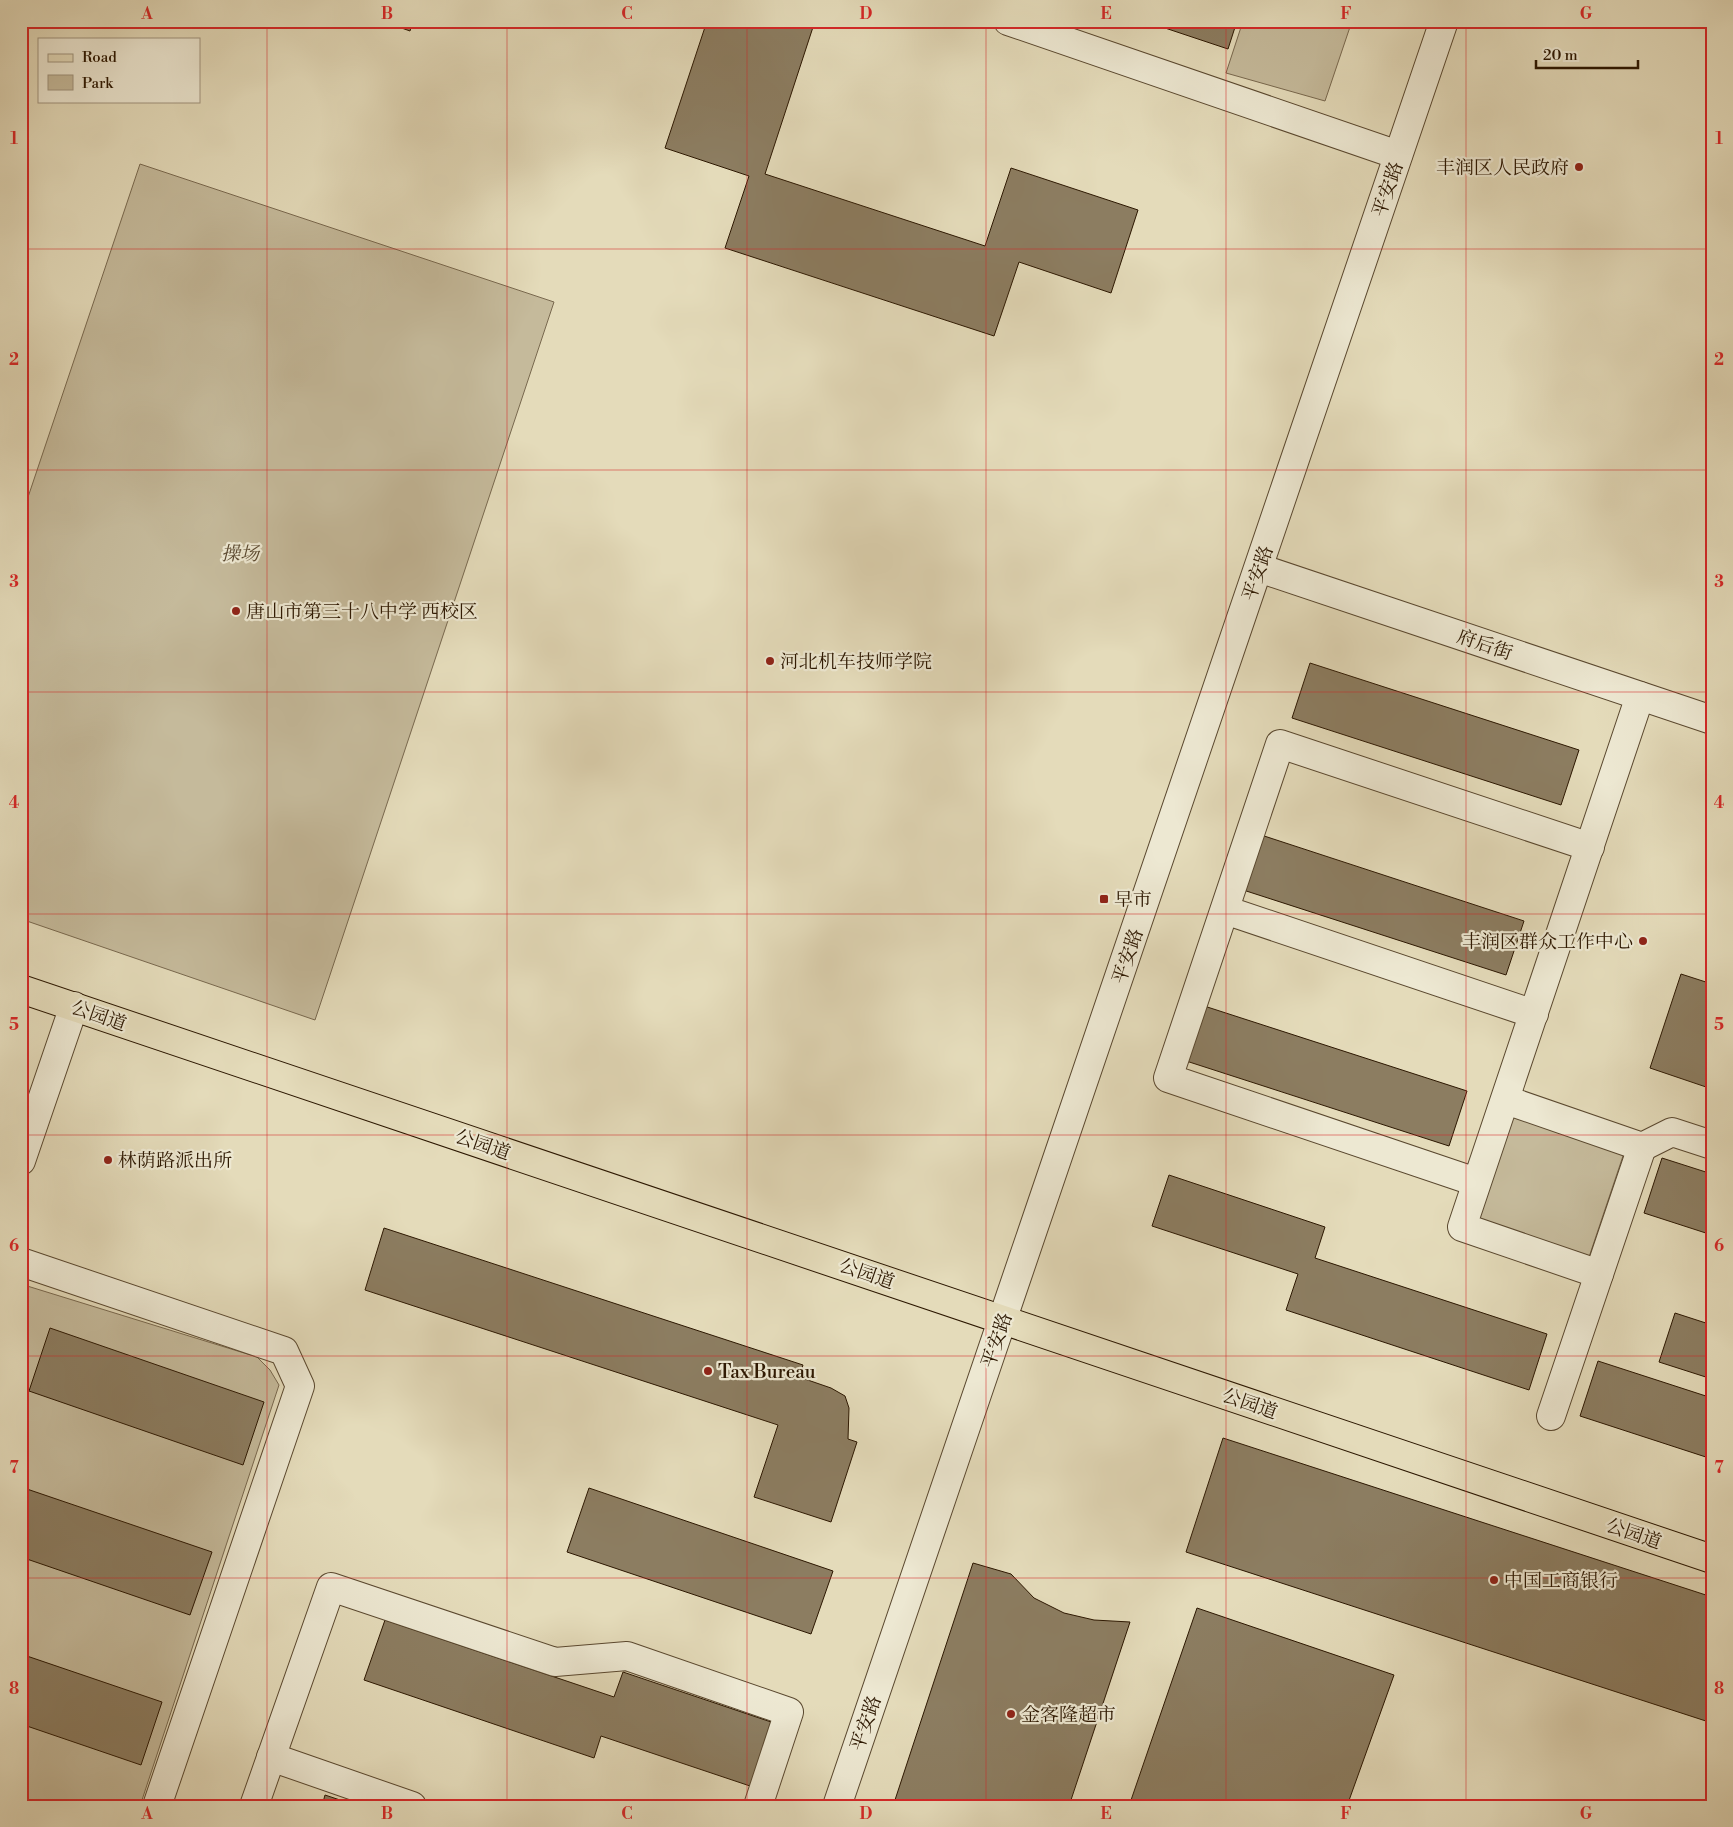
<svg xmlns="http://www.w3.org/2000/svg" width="1733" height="1827" font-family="'Libre Bodoni','Noto Serif SC',serif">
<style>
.green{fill:#c5ba9b;stroke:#78684e}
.building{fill:#8c7d61;stroke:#2c1701}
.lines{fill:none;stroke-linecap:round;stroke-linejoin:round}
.minor-casing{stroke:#5a482f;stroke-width:30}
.major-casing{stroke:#2c1701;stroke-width:30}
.minor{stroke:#ede8d2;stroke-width:28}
.major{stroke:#e4dbba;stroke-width:28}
.grid{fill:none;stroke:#d62828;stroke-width:1;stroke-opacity:0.55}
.poi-dot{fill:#8f2418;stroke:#ede8d2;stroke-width:2}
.labels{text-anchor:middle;stroke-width:4.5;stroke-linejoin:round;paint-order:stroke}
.poi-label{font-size:19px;fill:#2c1701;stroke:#ede8d2;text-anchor:start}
.street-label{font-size:19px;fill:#2c1701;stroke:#ede8d2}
.park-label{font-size:19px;font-style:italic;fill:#5a482f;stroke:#ede8d2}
.neatline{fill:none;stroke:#d62828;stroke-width:2}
.grid-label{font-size:16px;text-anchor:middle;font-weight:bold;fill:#d62828}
</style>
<rect width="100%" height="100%" fill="#e4dbba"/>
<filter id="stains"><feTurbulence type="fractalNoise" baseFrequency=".004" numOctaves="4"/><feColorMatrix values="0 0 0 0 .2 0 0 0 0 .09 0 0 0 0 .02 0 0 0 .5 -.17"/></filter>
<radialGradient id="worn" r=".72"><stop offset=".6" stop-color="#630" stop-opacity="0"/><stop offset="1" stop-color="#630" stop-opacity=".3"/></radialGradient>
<!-- green -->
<g class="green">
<path d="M 1243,21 L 1352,21 L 1325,101 L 1226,73 Z"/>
<path d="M 140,164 L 554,302 L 315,1020 L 21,919 L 21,518 Z"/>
<path d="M 1514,1112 L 1625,1150 L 1588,1260 L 1476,1223 Z"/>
<path d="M 24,1285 L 257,1357 L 270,1370 L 279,1385 L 140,1806 L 21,1806 L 21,1286 Z"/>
</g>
<!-- building -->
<g class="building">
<path d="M 382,21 L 413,21 L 410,31 Z"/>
<path d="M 707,21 L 815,21 L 765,174 L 985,246 L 1011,168 L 1138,210 L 1111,293 L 1019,262 L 994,336 L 725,248 L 749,176 L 665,148 Z"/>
<path d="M 1144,21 L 1237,21 L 1228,49 Z"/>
<path d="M 1310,663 L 1579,750 L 1561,805 L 1292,718 Z"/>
<path d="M 1255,833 L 1524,921 L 1506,975 L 1237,888 Z"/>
<path d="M 1681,974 L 1712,984 L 1712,1089 L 1650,1068 Z"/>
<path d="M 1198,1004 L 1467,1091 L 1449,1146 L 1180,1059 Z"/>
<path d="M 1662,1158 L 1712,1174 L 1712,1235 L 1644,1213 Z"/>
<path d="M 1169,1175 L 1325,1227 L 1315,1258 L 1547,1334 L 1529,1390 L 1286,1310 L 1298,1274 L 1152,1226 Z"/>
<path d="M 384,1228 L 803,1365 L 799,1377 L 831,1388 L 845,1396 L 849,1408 L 848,1439 L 857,1442 L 831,1522 L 754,1497 L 778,1425 L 365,1290 Z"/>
<path d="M 1675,1313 L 1712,1325 L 1712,1379 L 1659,1362 Z"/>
<path d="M 50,1328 L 264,1402 L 243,1465 L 29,1391 Z"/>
<path d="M 1598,1361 L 1712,1398 L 1712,1459 L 1580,1416 Z"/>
<path d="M 1223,1438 L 1712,1597 L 1712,1723 L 1186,1552 Z"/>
<path d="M 21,1487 L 212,1552 L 190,1615 L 21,1557 Z"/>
<path d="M 589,1488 L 833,1571 L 811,1634 L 567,1552 Z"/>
<path d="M 973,1563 L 1011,1574 L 1034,1598 L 1064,1613 L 1094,1620 L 1130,1622 L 1069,1806 L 893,1806 Z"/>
<path d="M 1197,1608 L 1394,1675 L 1347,1806 L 1129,1806 Z"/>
<path d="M 385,1620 L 614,1697 L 623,1672 L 780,1725 L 759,1789 L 601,1736 L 594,1758 L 364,1680 Z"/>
<path d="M 21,1654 L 162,1702 L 141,1765 L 21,1724 Z"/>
<path d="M 325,1795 L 358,1806 L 322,1806 Z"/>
</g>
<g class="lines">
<!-- minor casing -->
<g class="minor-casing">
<g id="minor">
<path d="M 1008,21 L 1398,155"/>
<path d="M 1259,568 L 1712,720"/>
<path d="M 1225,910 L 1534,1014"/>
<path d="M 1506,1100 L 1642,1147 L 1672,1132 L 1712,1145"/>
<path d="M 21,1161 L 74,1006"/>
<path d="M 1476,1182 L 1168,1078 L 1280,744 L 1590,847"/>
<path d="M 21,1262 L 284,1351 L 300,1386 L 157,1806"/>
<path d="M 1599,1274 L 1462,1227 L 1640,696"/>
<path d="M 1551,1416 L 1642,1147"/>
<path d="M 271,1757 L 412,1806"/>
<path d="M 254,1806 L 331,1587 L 555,1662 L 627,1656 L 789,1712 L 758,1806"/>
<path d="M 837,1806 L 1444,21"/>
</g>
</g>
<!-- major casing -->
<g class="major-casing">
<path id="major" d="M 21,989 L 1712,1559"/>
</g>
<!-- minor -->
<use href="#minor" class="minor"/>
<!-- major -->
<use href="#major" class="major"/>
</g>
<!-- grid -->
<path class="grid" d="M 267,21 L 267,1806M 507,21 L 507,1806M 747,21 L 747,1806M 986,21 L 986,1806M 1226,21 L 1226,1806M 1466,21 L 1466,1806M 21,249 L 1712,249M 21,470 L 1712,470M 21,692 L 1712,692M 21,914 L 1712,914M 21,1135 L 1712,1135M 21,1356 L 1712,1356M 21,1578 L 1712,1578"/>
<!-- markers -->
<g class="poi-dot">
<circle cx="1579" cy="167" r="5"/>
<circle cx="236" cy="611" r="5"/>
<circle cx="770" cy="661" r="5"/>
<rect x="1099" y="894" width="10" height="10" rx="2.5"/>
<circle cx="1643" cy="941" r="5"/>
<circle cx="108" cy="1160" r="5"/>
<circle cx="708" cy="1371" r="5"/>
<circle cx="1494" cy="1580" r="5"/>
<circle cx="1011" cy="1714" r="5"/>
</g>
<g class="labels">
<!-- poi labels -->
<g class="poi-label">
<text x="1569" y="174" text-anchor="end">丰润区人民政府</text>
<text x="246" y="618">唐山市第三十八中学 西校区</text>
<text x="780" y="668">河北机车技师学院</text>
<text x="1114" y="906">早市</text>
<text x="1633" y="948" text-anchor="end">丰润区群众工作中心</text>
<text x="118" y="1167">林荫路派出所</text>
<text x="718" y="1378">Tax Bureau</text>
<text x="1504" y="1587">中国工商银行</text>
<text x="1021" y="1721">金客隆超市</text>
</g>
<!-- street labels -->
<g class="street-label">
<text transform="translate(1387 189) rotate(-71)" y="7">平安路</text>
<text transform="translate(1257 573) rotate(-71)" y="7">平安路</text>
<text transform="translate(1485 644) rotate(19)" y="7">府后街</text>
<text transform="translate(1127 956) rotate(-71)" y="7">平安路</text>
<text transform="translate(99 1015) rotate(19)" y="7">公园道</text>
<text transform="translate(483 1144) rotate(19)" y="7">公园道</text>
<text transform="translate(867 1273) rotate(19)" y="7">公园道</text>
<text transform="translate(996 1340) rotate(-71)" y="7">平安路</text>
<text transform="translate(1250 1403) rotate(19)" y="7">公园道</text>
<text transform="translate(1634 1533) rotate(19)" y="7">公园道</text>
<text transform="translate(865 1723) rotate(-71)" y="7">平安路</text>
</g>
<!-- park labels -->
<g class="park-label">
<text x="240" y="560">操场</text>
</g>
</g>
<!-- margin -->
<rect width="1733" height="1827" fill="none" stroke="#e4dbba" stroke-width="55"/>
<!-- legend -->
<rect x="38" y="38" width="162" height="65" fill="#ede8d2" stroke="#a0947e"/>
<rect x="48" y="54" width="25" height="8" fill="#e4dbba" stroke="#a0947e"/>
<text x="82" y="62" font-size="15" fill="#2c1701">Road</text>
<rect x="48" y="75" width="25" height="15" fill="#c5ba9b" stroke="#a0947e"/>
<text x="82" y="88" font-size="15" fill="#2c1701">Park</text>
<!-- scale -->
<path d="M1536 60v8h102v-8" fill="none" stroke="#2c1701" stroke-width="2.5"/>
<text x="1543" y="60" font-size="15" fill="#2c1701" stroke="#ede8d2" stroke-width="4" paint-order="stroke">20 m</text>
<rect x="28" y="28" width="1678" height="1772" class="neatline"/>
<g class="grid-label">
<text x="147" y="19">A</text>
<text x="387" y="19">B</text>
<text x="627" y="19">C</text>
<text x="866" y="19">D</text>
<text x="1106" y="19">E</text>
<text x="1346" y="19">F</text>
<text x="1586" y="19">G</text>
<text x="14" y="144">1</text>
<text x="1719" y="144">1</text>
<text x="14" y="365">2</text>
<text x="1719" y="365">2</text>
<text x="14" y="587">3</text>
<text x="1719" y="587">3</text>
<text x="14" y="808">4</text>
<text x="1719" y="808">4</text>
<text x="14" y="1030">5</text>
<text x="1719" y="1030">5</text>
<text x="14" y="1251">6</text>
<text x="1719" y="1251">6</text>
<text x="14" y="1473">7</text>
<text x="1719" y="1473">7</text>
<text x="14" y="1694">8</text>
<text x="1719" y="1694">8</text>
<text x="147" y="1819">A</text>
<text x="387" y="1819">B</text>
<text x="627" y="1819">C</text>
<text x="866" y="1819">D</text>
<text x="1106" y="1819">E</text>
<text x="1346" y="1819">F</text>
<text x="1586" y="1819">G</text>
</g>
<rect width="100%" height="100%" filter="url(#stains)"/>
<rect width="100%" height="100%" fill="url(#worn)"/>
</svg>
